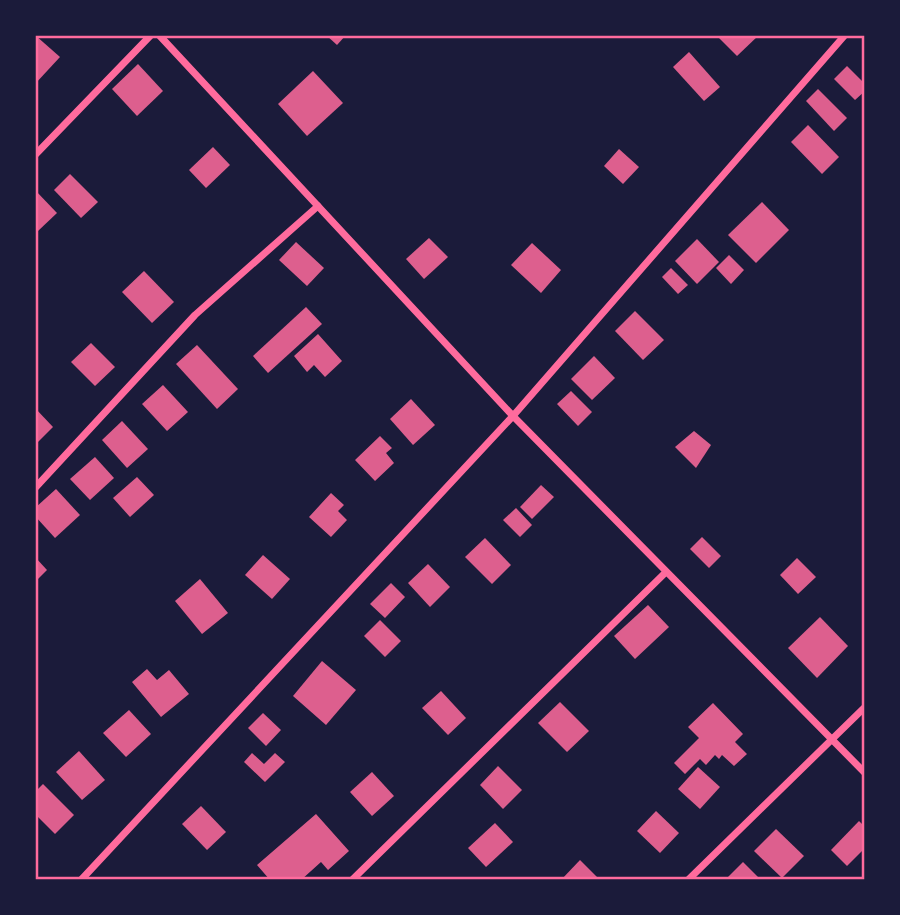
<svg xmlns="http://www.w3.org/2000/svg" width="900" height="915" font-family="Literata,serif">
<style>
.building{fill:#dd5f8e}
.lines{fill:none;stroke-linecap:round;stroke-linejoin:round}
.minor{stroke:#ff6b9d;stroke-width:7}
.neatline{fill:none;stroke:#ff6b9d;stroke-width:2.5}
</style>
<rect width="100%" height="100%" fill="#1b1b3a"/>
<!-- building -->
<g class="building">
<path d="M 35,35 L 60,57 L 35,84 Z"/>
<path d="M 326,35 L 346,35 L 337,45 Z"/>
<path d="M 716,35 L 759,35 L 737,56 Z"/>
<path d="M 689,52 L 720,87 L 704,101 L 673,67 Z"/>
<path d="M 138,64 L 163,91 L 137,116 L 112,89 Z"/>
<path d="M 847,66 L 865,84 L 865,91 L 855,100 L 834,79 Z"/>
<path d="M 313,71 L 343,103 L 307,136 L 278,104 Z"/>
<path d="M 818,89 L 847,118 L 834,131 L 806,101 Z"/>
<path d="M 808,125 L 839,157 L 822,174 L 791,142 Z"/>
<path d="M 213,147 L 230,165 L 206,188 L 189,170 Z"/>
<path d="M 619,149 L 639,167 L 623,184 L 604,166 Z"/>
<path d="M 70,174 L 98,202 L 81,218 L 54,190 Z"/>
<path d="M 35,190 L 57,213 L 38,231 L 35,228 Z"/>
<path d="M 762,202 L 789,230 L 756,263 L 728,235 Z"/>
<path d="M 429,238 L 448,257 L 424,279 L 406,259 Z"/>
<path d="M 697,239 L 719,262 L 697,284 L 675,261 Z"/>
<path d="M 296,242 L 324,268 L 307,286 L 279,260 Z"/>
<path d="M 532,243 L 561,270 L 541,293 L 511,265 Z"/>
<path d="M 729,255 L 744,270 L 731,284 L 716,268 Z"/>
<path d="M 671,268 L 688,285 L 678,294 L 662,277 Z"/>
<path d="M 144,271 L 174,302 L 152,323 L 122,292 Z"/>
<path d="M 306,307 L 322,324 L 268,373 L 253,356 Z"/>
<path d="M 635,311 L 664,340 L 643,360 L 615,331 Z"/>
<path d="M 318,334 L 342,361 L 325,377 L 314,365 L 307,372 L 294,356 Z"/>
<path d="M 91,343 L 115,367 L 95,386 L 71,362 Z"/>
<path d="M 197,345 L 238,389 L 217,409 L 176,364 Z"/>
<path d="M 594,356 L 615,378 L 592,400 L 571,379 Z"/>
<path d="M 163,385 L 188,412 L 167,431 L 142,404 Z"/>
<path d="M 571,391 L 592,412 L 578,426 L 557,404 Z"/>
<path d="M 411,399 L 435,425 L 413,445 L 390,419 Z"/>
<path d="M 35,408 L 53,427 L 35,445 Z"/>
<path d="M 122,421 L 148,449 L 127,468 L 102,440 Z"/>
<path d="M 694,431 L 711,445 L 696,468 L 675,447 Z"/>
<path d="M 380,436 L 392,448 L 386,453 L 394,463 L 375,481 L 355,460 Z"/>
<path d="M 95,457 L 114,478 L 90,500 L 70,479 Z"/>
<path d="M 137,477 L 154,495 L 130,517 L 113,498 Z"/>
<path d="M 541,485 L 554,497 L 532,519 L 520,507 Z"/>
<path d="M 56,489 L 80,515 L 55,538 L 35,516 L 35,508 Z"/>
<path d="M 331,493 L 344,505 L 338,511 L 347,520 L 331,537 L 309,517 Z"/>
<path d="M 516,508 L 532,525 L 520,537 L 503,520 Z"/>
<path d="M 702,537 L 721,556 L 709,568 L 690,549 Z"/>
<path d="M 485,538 L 511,565 L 492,584 L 465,557 Z"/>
<path d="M 263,555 L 290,579 L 272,599 L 245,575 Z"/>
<path d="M 35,557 L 47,570 L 35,582 Z"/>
<path d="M 797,558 L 816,577 L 798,594 L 780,575 Z"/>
<path d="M 428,564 L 450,587 L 430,607 L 408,583 Z"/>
<path d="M 200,579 L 228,613 L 202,634 L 175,601 Z"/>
<path d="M 391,583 L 405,597 L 385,618 L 370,604 Z"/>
<path d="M 648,605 L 669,627 L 635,659 L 614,636 Z"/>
<path d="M 820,617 L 848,646 L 817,678 L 788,648 Z"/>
<path d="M 380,620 L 401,641 L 385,657 L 364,636 Z"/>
<path d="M 322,661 L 356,690 L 326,725 L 293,696 Z"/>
<path d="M 147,669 L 157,680 L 169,670 L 189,694 L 161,717 L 132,682 Z"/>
<path d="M 441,691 L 466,718 L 448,735 L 422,708 Z"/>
<path d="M 560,702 L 589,731 L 567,752 L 538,723 Z"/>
<path d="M 713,703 L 743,734 L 735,742 L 747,754 L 734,766 L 722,755 L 719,759 L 715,755 L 706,765 L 700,759 L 685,774 L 674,763 L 699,738 L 688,727 Z"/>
<path d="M 129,710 L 151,734 L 126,757 L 103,733 Z"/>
<path d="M 263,713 L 281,730 L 266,746 L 248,728 Z"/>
<path d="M 79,751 L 105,780 L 82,800 L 56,772 Z"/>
<path d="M 252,753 L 264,764 L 275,753 L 285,762 L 265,782 L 244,762 Z"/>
<path d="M 498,766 L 522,790 L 503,809 L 480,785 Z"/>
<path d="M 698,767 L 720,787 L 700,809 L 678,789 Z"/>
<path d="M 372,772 L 394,796 L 372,816 L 350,792 Z"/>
<path d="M 43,784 L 74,815 L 55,834 L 35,814 L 35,792 Z"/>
<path d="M 201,806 L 226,832 L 207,850 L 182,824 Z"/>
<path d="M 656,811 L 679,833 L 660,853 L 637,831 Z"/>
<path d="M 316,814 L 349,851 L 328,870 L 321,862 L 301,880 L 270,880 L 257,865 Z"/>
<path d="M 859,821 L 865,827 L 865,848 L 847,866 L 831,850 Z"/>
<path d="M 495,823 L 513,842 L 486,867 L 468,848 Z"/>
<path d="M 776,829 L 804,856 L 782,878 L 754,851 Z"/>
<path d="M 580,860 L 600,880 L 561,880 Z"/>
<path d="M 743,862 L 761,880 L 725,880 Z"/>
</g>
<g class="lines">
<!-- minor -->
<g class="minor">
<path d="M 159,35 L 513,416 L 865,773"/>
<path d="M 35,155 L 151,35"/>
<path d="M 35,488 L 195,315 L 318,206"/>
<path d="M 81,880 L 513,416 L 845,35"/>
<path d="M 352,880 L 666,572"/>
<path d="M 688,880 L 865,707"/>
</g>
</g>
<!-- border -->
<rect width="900" height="915" fill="none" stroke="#1b1b3a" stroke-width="74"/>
<rect x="37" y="37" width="826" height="841" class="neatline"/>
</svg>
